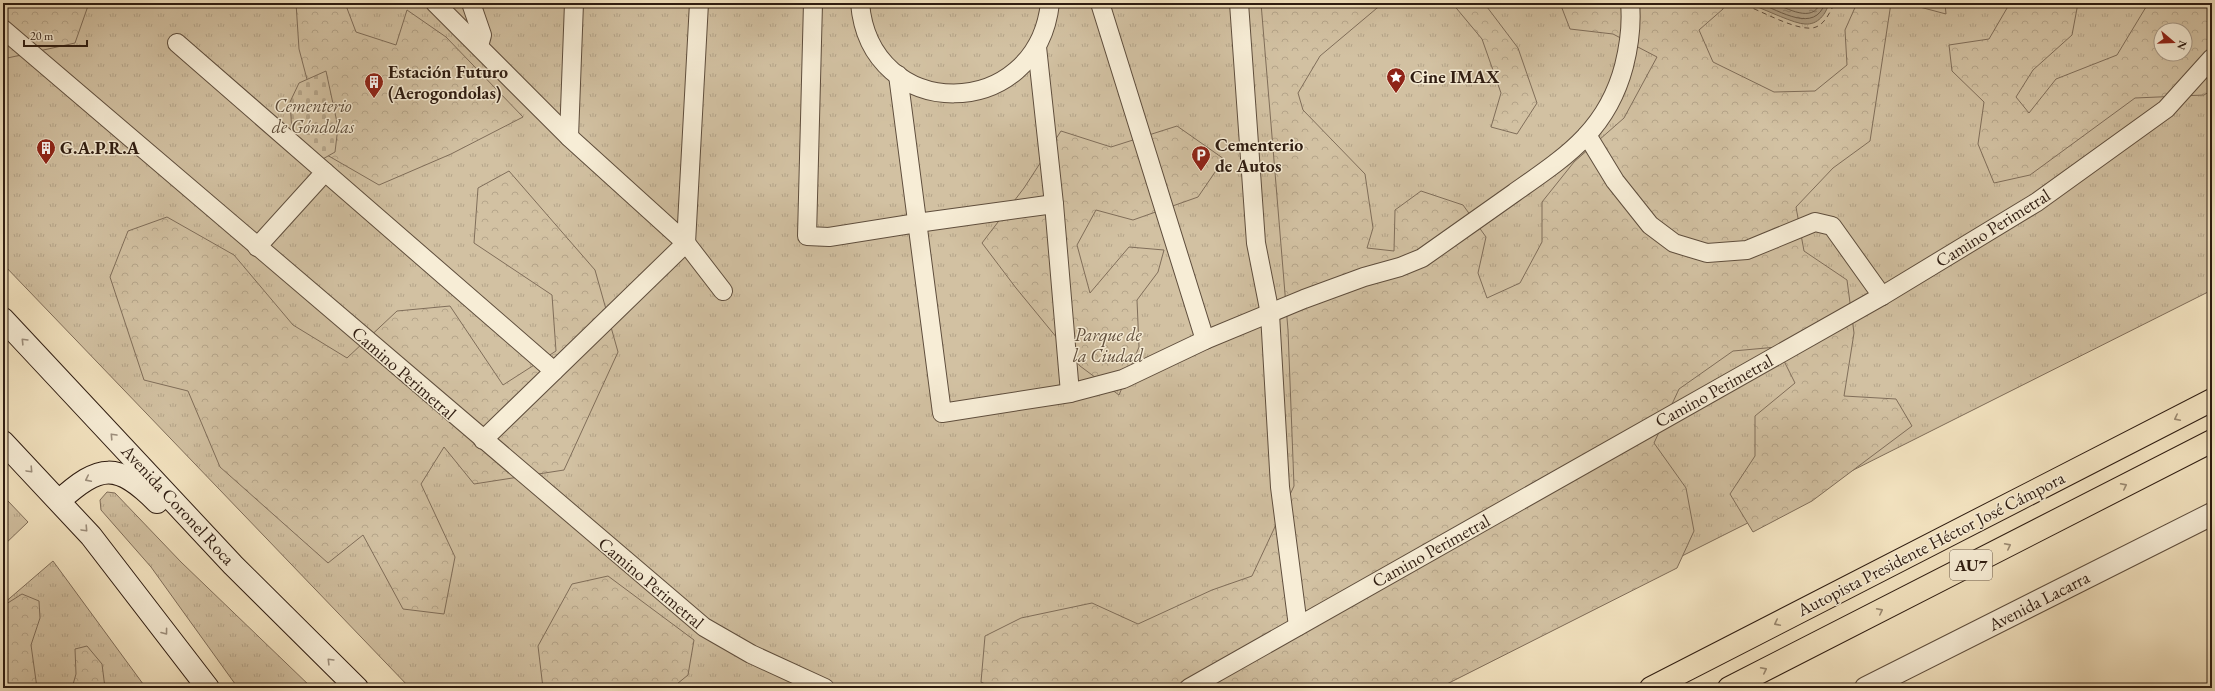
<svg xmlns="http://www.w3.org/2000/svg" width="2215" height="691" font-family="'EB Garamond',serif">
<style>
.grass{fill:url(#grass-tufts);stroke:#806e5a;fill-rule:evenodd}
.forest{fill:url(#forest-crowns);stroke:#806e5a;fill-rule:evenodd}
.cemetery{fill:url(#cemetery-stones);stroke:#806e5a}
.water{fill:url(#water-ripples);stroke:#7c6b56}
.lines{fill:none;stroke-linecap:round;stroke-linejoin:round}
.shore{stroke:#6f5e4a;stroke-width:1}
.ferry{stroke:#62503f;stroke-width:1;stroke-dasharray:5 4;stroke-linecap:butt}
.pedestrian-casing{stroke:#5f4e3d;stroke-width:20}
.minor-casing{stroke:#5f4e3d;stroke-width:24}
.secondary-casing{stroke:#2e1c11;stroke-width:24}
.motorway-casing{stroke:#2e1c11;stroke-width:24}
.pedestrian{stroke:#f7edd6;stroke-width:18}
.minor{stroke:#f7edd6;stroke-width:22}
.secondary{stroke:#f7edd6;stroke-width:22}
.motorway{stroke:#f3e3c0;stroke-width:22}
.oneway{stroke:#9d8f7d}
.oneway2{stroke:#9a8971}
.labels{text-anchor:middle;stroke-width:3;stroke-linejoin:round;paint-order:stroke}
.shield{fill:#f7edd6;stroke:#6a5b4c;stroke-width:1}
.shield-label{font-size:17px;font-weight:bold;fill:#2e1c11}
.poi-label{font-size:18px;font-weight:bold;fill:#2e1c11;stroke:#f7edd6;text-anchor:start}
.park-label{font-size:18px;font-style:italic;fill:#5f4e3c;stroke:#f7edd6}
.street-label{font-size:18px;fill:#2e1c11;stroke:#f7edd6}
</style>
<defs>
<pattern id="grass-tufts" width="24" height="20" patternUnits="userSpaceOnUse"><rect width="24" height="20" fill="#d2c1a2"/><path d="M3 7l-1-3M5 7V3M7 7l1-3M15 17l-1-3M17 17v-4M19 17l1-3" fill="none" stroke="#b5a58a"/></pattern>
<pattern id="forest-crowns" width="20" height="18" patternUnits="userSpaceOnUse"><rect width="20" height="18" fill="#d2c1a2"/><path d="M2 6a3 3 0 1 1 6 0M12 15a3 3 0 1 1 6 0" fill="none" stroke="#b5a58a"/></pattern>
<pattern id="cemetery-stones" width="16" height="16" patternUnits="userSpaceOnUse"><rect width="16" height="16" fill="#d2c1a2"/><path d="M2 7V4a2 2 0 0 1 4 0v3zM10 15v-3a2 2 0 0 1 4 0v3z" fill="#b5a58a"/></pattern>
<pattern id="water-ripples" width="26" height="14" patternUnits="userSpaceOnUse"><rect width="26" height="14" fill="#b09f84"/><path d="M2 4q2-2 4 0t4 0M15 11q2-2 4 0t4 0" fill="none" stroke="#90816b"/></pattern>
</defs>
<rect width="100%" height="100%" fill="#f3e3c0"/>
<filter id="stains"><feTurbulence type="fractalNoise" baseFrequency=".005" numOctaves="4"/><feColorMatrix values="0 0 0 0 .2 0 0 0 0 .09 0 0 0 0 .02 0 0 0 .5 -.17"/></filter>
<radialGradient id="worn" r=".72"><stop offset=".6" stop-color="#630" stop-opacity="0"/><stop offset="1" stop-color="#630" stop-opacity=".3"/></radialGradient>
<!-- grass -->
<g class="grass">
<path d="M 3,3 L 2212,3 L 2212,290 L 1419,688 L 410,688 L 3,264 ZM 2161,30 L 2185,30 L 2185,54 L 2161,54 Z"/>
<path d="M 107,492 L 115,493 L 181,562 L 312,688 L 238,688 L 151,567 L 101,510 L 100,500 Z"/>
<path d="M 8,501 L 28,522 L 3,546 L 3,506 Z"/>
<path d="M 53,561 L 146,688 L 3,688 L 3,604 Z"/>
</g>
<!-- forest -->
<g class="forest">
<path d="M 3,3 L 89,3 L 75,43 L 3,59 Z"/>
<path d="M 296,3 L 345,3 L 356,32 L 396,45 L 407,10 L 446,37 L 523,117 L 451,154 L 379,185 L 327,155 L 299,49 Z"/>
<path d="M 1261,3 L 1297,3 L 1303,5 L 1304,3 L 1383,3 L 1320,56 L 1298,93 L 1303,110 L 1365,174 L 1373,228 L 1367,248 L 1394,251 L 1395,210 L 1421,191 L 1463,205 L 1486,237 L 1478,273 L 1487,298 L 1520,283 L 1542,242 L 1542,202 L 1574,162 L 1624,118 L 1657,57 L 1613,34 L 1570,29 L 1560,3 L 1724,3 L 1723,9 L 1699,30 L 1713,62 L 1774,92 L 1815,91 L 1847,65 L 1845,30 L 1857,3 L 1891,3 L 1870,141 L 1833,168 L 1796,207 L 1804,251 L 1847,280 L 1854,333 L 1844,396 L 1896,399 L 1912,426 L 1812,501 L 1753,532 L 1730,494 L 1755,456 L 1755,416 L 1795,383 L 1777,347 L 1733,351 L 1679,389 L 1654,443 L 1686,488 L 1694,531 L 1677,568 L 1439,688 L 993,688 L 981,682 L 985,636 L 1021,618 L 1092,603 L 1138,624 L 1212,590 L 1252,576 L 1294,486 L 1288,330 Z"/>
<path d="M 1452,3 L 1484,3 L 1518,48 L 1537,103 L 1517,134 L 1491,127 L 1501,93 L 1482,39 Z"/>
<path d="M 1915,3 L 1945,3 L 1946,14 L 1916,6 Z"/>
<path d="M 2010,3 L 2078,3 L 2072,35 L 2033,70 L 2016,97 L 2029,113 L 2056,79 L 2117,55 L 2146,7 L 2154,3 L 2212,3 L 2212,90 L 2204,95 L 2135,98 L 2030,175 L 1994,183 L 1978,144 L 1984,102 L 1952,71 L 1949,45 L 1989,39 ZM 2161,30 L 2185,30 L 2185,54 L 2161,54 Z"/>
<path d="M 1177,126 L 1224,159 L 1198,197 L 1133,220 L 1096,210 L 1077,245 L 1090,293 L 1129,247 L 1164,250 L 1158,272 L 1137,300 L 1139,347 L 1119,395 L 1080,366 L 1016,288 L 982,243 L 1024,188 L 1061,131 L 1111,147 Z"/>
<path d="M 509,171 L 595,270 L 618,352 L 564,470 L 474,484 L 444,447 L 421,484 L 455,557 L 444,614 L 403,609 L 363,535 L 328,563 L 220,467 L 188,391 L 144,380 L 110,277 L 128,231 L 167,217 L 234,255 L 293,325 L 347,358 L 397,311 L 450,306 L 503,385 L 556,351 L 552,295 L 474,243 L 478,188 Z"/>
<path d="M 608,576 L 694,640 L 688,675 L 672,688 L 543,688 L 538,646 L 572,584 Z"/>
<path d="M 22,594 L 39,601 L 40,618 L 31,645 L 37,688 L 3,688 L 3,606 Z"/>
<path d="M 87,646 L 102,664 L 105,688 L 72,688 L 76,674 L 75,649 Z"/>
</g>
<!-- cemetery -->
<path class="cemetery" d="M 326,71 L 338,127 L 335,152 L 321,160 L 292,132 L 290,102 L 299,83 Z"/>
<!-- water -->
<path class="water" d="M 1752,3 L 1829,3 C 1826,14 1818,25 1805,24 C 1795,24 1766,10 1755,6 Z"/>
<g class="lines">
<!-- shore -->
<g class="shore">
<path d="M 1759,3 C 1780,11 1815,34 1825,3"/>
<path d="M 1773,3 C 1787,8 1813,24 1820,3"/>
</g>
<!-- ferry -->
<path class="ferry" d="M 1747,3 L 1752,8 C 1767,14 1802,33 1816,27 C 1826,23 1830,11 1835,3"/>
<!-- pedestrian casing -->
<g class="pedestrian-casing">
<g id="pedestrian">
<path d="M 435,3 L 569,137 L 686,243 L 723,291"/>
<path d="M 471,3 L 482,35 L 479,46"/>
<path d="M 813,3 L 807,236 L 829,237 L 917,223 L 1054,204"/>
<path d="M 860,3 C 870,124 1037,123 1050,3"/>
<path d="M 1100,3 L 1205,340"/>
<path d="M 1239,3 L 1256,243 L 1270,314 L 1280,487 L 1298,626"/>
<path d="M 3,29 L 704,627 L 751,654 L 825,688"/>
<path d="M 177,43 L 325,172 L 257,247"/>
<path d="M 1037,47 L 1054,204 L 1070,393"/>
<path d="M 898,75 L 942,413 L 1070,393 L 1123,379 L 1205,340 L 1304,299 L 1364,277 L 1400,267 L 1422,258 C 1453,236 1483,215 1514,193 C 1565,157 1607,131 1624,66 C 1629,46 1632,24 1630,3"/>
<path d="M 1587,135 L 1615,181 L 1650,225 L 1674,243 L 1707,253 L 1747,250 L 1815,222 L 1832,226 L 1882,296"/>
<path d="M 569,137 L 574,3"/>
<path d="M 325,172 L 554,371"/>
<path d="M 483,440 L 686,243 L 699,3"/>
<path d="M 1189,688 L 1882,296 L 2037,202 L 2166,109 L 2212,58"/>
</g>
</g>
<!-- minor casing -->
<g class="minor-casing">
<path id="minor" d="M 1866,688 L 2212,514"/>
</g>
<!-- secondary casing -->
<g class="secondary-casing">
<g id="secondary">
<path d="M 3,319 L 233,565 L 357,688"/>
<path d="M 3,442 L 91,536 L 208,688"/>
<path d="M 59,501 C 100,464 117,462 157,502"/>
</g>
</g>
<!-- motorway casing -->
<g class="motorway-casing">
<g id="motorway">
<path d="M 1651,688 L 2212,400"/>
<path d="M 1729,688 L 2212,441"/>
</g>
</g>
<!-- pedestrian -->
<use href="#pedestrian" class="pedestrian"/>
<!-- minor -->
<use href="#minor" class="minor"/>
<!-- secondary -->
<use href="#secondary" class="secondary"/>
<!-- motorway -->
<use href="#motorway" class="motorway"/>
</g>
<!-- one-way arrows -->
<defs><path id="oneway-chevron" d="M-2-3.5L2.5 0L-2 3.5" fill="none" stroke-width="1.6" stroke-linecap="round" stroke-linejoin="round"/></defs>
<g class="oneway">
<use href="#oneway-chevron" transform="translate(24 341) rotate(-134)"/>
<use href="#oneway-chevron" transform="translate(113 436) rotate(-133)"/>
<use href="#oneway-chevron" transform="translate(30 470) rotate(47)"/>
<use href="#oneway-chevron" transform="translate(88 479) rotate(154)"/>
<use href="#oneway-chevron" transform="translate(85 529) rotate(47)"/>
<use href="#oneway-chevron" transform="translate(165 632) rotate(53)"/>
<use href="#oneway-chevron" transform="translate(330 661) rotate(-135)"/>
</g>
<g class="oneway2">
<use href="#oneway-chevron" transform="translate(2177 418) rotate(153)"/>
<use href="#oneway-chevron" transform="translate(2124 486) rotate(-27)"/>
<use href="#oneway-chevron" transform="translate(2008 546) rotate(-27)"/>
<use href="#oneway-chevron" transform="translate(1880 611) rotate(-27)"/>
<use href="#oneway-chevron" transform="translate(1777 623) rotate(153)"/>
<use href="#oneway-chevron" transform="translate(1764 670) rotate(-27)"/>
</g>
<!-- icons -->
<defs>
<g id="sight-pin" transform="scale(1)"><path d="M0 17L-7.5 6A9.5 9.5 0 1 1 7.5 6Z" fill="#8f2418" stroke="#f7edd6"/><path d="M0-6L1.8-2.2L6-1.7L2.9 1.2L3.7 5.4L0 3.3L-3.7 5.4L-2.9 1.2L-6-1.7L-1.8-2.2Z" fill="#fff"/></g>
<g id="building-pin" transform="scale(1)"><path d="M0 17L-7.5 6A9.5 9.5 0 1 1 7.5 6Z" fill="#8f2418" stroke="#f7edd6"/><path d="M-4-6H4V6H1V3H-1V6H-4ZM-2.5-4.3h1.7v1.8h-1.7ZM.8-4.3h1.7v1.8H.8ZM-2.5-1h1.7V.8h-1.7ZM.8-1h1.7V.8H.8Z" fill="#fff"/></g>
<g id="parking-pin" transform="scale(1)"><path d="M0 17L-7.5 6A9.5 9.5 0 1 1 7.5 6Z" fill="#8f2418" stroke="#f7edd6"/><path d="M-3.5-5.5H1a3.5 3.5 0 0 1 0 7H-1V5.5H-3.5ZM-1-3.4V-.6H.8a1.4 1.4 0 0 0 0-2.8Z" fill="#fff"/></g>
</defs>
<g fill-rule="evenodd">
<use href="#sight-pin" x="1396" y="77"/>
<use href="#building-pin" x="374" y="82"/>
<use href="#building-pin" x="46" y="148"/>
<use href="#parking-pin" x="1201" y="155"/>
</g>
<g class="labels">
<!-- shield labels -->
<rect class="shield" x="1950" y="550" width="42" height="30" rx="3"/>
<g class="shield-label">
<text x="1971" y="571">AU7</text>
</g>
<!-- poi labels -->
<g class="poi-label">
<text x="388" y="78">Estación Futuro<tspan x="388" dy="21">(Aerogondolas)</tspan></text>
<text x="1410" y="83">Cine IMAX</text>
<text x="1215" y="151">Cementerio<tspan x="1215" dy="21">de Autos</tspan></text>
<text x="60" y="154">G.A.P.R.A</text>
</g>
<!-- park labels -->
<g class="park-label">
<text x="313" y="112">Cementerio<tspan x="313" dy="21">de Góndolas</tspan></text>
<text x="1108" y="341">Parque de<tspan x="1108" dy="21">la Ciudad</tspan></text>
</g>
<!-- street labels -->
<g class="street-label">
<text transform="translate(1993 228) rotate(-32)" y="6">Camino Perimetral</text>
<text transform="translate(404 373) rotate(41)" y="6">Camino Perimetral</text>
<text transform="translate(1714 391) rotate(-29)" y="6">Camino Perimetral</text>
<text transform="translate(178 505) rotate(47)" y="6">Avenida Coronel Roca</text>
<text transform="translate(1931 544) rotate(-27)" y="6">Autopista Presidente Héctor José Cámpora</text>
<text transform="translate(1431 551) rotate(-29)" y="6">Camino Perimetral</text>
<text transform="translate(651 583) rotate(40)" y="6">Camino Perimetral</text>
<text transform="translate(2039 601) rotate(-27)" y="6">Avenida Lacarra</text>
</g>
</g>
<!-- margin -->
<rect width="2215" height="691" fill="none" stroke="#f3e3c0" stroke-width="16"/>
<rect x="4" y="4" width="2207" height="683" fill="none" stroke="#2e1c11" stroke-width="2"/>
<rect x="8" y="8" width="2199" height="675" fill="none" stroke="#2e1c11"/>
<!-- north arrow -->
<g transform="translate(2173 42) rotate(109)"><circle r="19" fill="#f7edd6" stroke="#a79987"/>
<path d="M0-3L7 15L0 10L-7 15Z" fill="#8f2418"/>
<text y="-6" font-size="11" font-weight="bold" text-anchor="middle" fill="#2e1c11">N</text>
</g>
<!-- scale -->
<path d="M24 40v6h63v-6" fill="none" stroke="#2e1c11" stroke-width="2"/>
<text x="30" y="40" font-size="12" fill="#2e1c11" stroke="#f7edd6" stroke-width="3" paint-order="stroke">20 m</text>
<rect width="100%" height="100%" filter="url(#stains)"/>
<rect width="100%" height="100%" fill="url(#worn)"/>
</svg>
